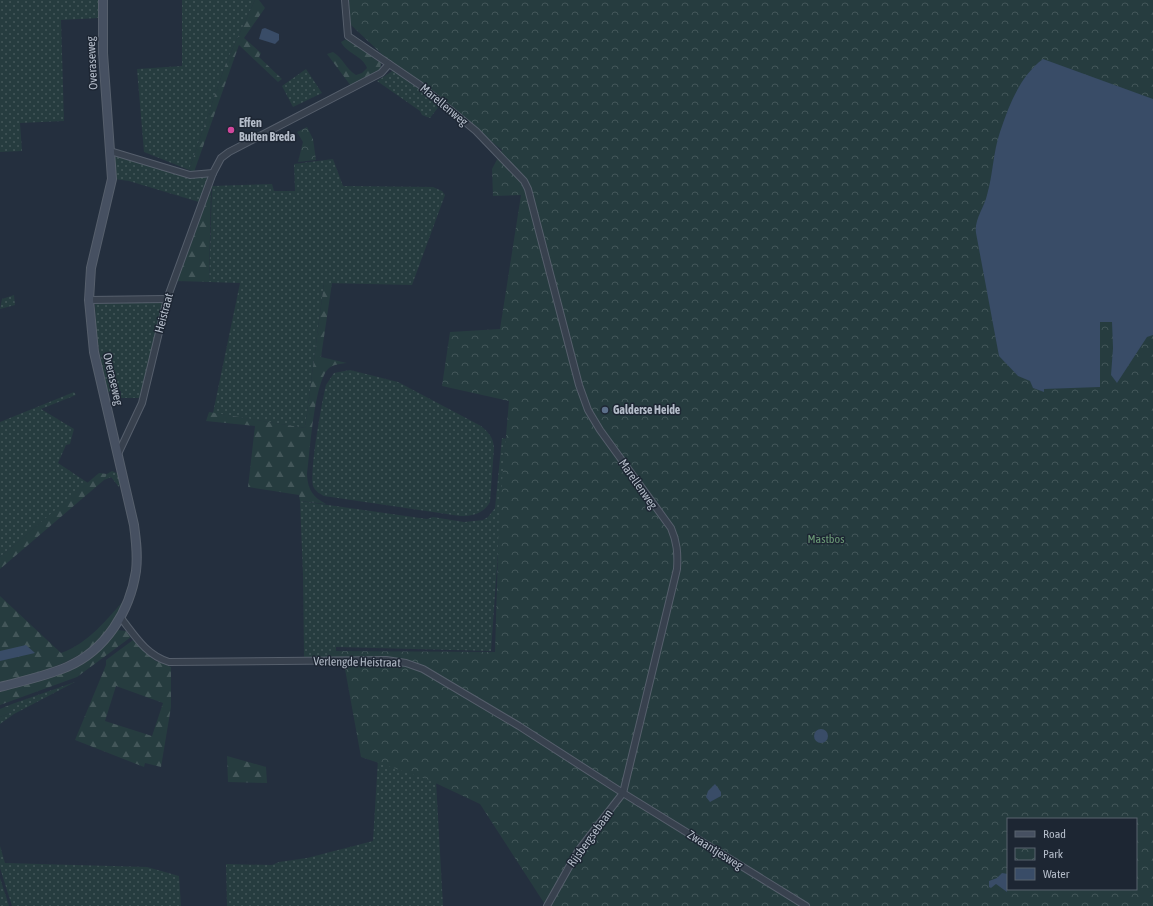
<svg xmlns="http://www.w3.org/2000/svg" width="1153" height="906" font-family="'Asap Condensed',sans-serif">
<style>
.grass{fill:url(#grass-dots)}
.forest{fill:url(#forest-firs);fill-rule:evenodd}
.park{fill:url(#park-crowns);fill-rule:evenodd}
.water{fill:#394c67}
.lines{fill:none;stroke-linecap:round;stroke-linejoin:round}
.street-casing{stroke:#565f6c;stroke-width:8}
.secondary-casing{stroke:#565f6c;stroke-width:10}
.street{stroke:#38414e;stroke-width:6}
.secondary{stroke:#465061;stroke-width:8}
.hotel-dot{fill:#d1479c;stroke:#1d2633;stroke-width:1.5}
.service-dot{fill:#5c6f8a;stroke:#1d2633;stroke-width:1.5}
.labels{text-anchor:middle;stroke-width:3;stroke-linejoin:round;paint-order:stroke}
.street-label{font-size:12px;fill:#b4bcc9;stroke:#1d2633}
.poi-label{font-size:12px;font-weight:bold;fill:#b4bcc9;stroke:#1d2633;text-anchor:start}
.park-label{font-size:12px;fill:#6b9a76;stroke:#1d2633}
</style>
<defs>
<pattern id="grass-dots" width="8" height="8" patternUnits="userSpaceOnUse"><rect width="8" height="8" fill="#263c3f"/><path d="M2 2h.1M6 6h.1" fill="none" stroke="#435659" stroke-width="1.8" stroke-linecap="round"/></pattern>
<pattern id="forest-firs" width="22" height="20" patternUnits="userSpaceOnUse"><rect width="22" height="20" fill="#263c3f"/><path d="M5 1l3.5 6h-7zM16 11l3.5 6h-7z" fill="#435659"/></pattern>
<pattern id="park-crowns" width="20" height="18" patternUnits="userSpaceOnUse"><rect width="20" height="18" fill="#263c3f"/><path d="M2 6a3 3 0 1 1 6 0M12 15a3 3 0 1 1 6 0" fill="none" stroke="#435659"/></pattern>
</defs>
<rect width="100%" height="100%" fill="#242f3e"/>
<!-- grass -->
<g class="grass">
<path d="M 0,0 L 99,0 L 99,18 L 61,20 L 64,121 L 20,123 L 22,151 L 0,152 Z"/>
<path d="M 182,0 L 255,0 L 226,63 L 189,170 L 144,152 L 137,69 L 182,66 Z"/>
<path d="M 306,69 L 322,93 L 293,107 L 282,86 Z"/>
<path d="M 394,70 L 440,105 L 430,118 L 422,115 L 420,111 L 377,81 Z"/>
<path d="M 113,154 L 196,178 L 211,175 L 199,202 L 129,181 L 114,179 Z"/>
<path d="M 333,159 L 343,186 L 433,187 L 442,191 L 445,195 L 412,285 L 324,283 L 305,428 L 213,413 L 240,283 L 209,282 L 212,186 L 272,184 L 274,191 L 295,191 L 294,164 Z"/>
<path d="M 14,295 L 15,305 L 0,309 L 2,299 Z"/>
<path d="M 163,302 L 140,398 L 121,398 L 121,391 L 106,392 L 96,331 L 95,304 Z"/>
<path d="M 350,370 L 398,382 L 481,426 C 489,433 493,437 494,448 L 490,502 C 483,514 473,516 460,516 L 324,496 C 320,494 315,491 313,486 C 309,472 322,401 326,385 L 334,373 Z"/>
<path d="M 74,392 L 76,395 L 41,409 L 74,429 L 70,444 L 66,445 L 58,463 L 88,483 L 0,557 L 0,422 Z"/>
<path d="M 502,438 L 506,439 L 491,651 L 336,647 L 336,658 L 304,658 L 303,575 L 300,501 L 427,519 L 433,517 L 464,522 L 483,520 L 488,517 L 495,508 Z"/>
<path d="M 112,471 L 119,474 L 121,482 L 119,487 L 111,477 L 104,480 L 107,474 Z"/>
<path d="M 75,682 L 14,714 L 0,724 L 0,717 L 12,712 L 12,704 Z"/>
<path d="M 378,759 L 436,781 L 443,906 L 227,906 L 226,864 L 272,865 L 279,862 L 307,858 L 373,841 Z"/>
<path d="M 0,846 L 5,863 L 147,867 L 179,876 L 181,906 L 12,906 L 0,868 Z"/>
<path d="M 0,878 L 9,906 L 0,906 Z"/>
</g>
<!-- forest -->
<g class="forest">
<path d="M 255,0 L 259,0 L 265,8 L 244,38 L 261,53 L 259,57 L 282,79 L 278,82 L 239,45 L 194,172 L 189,170 L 226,63 Z"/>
<path d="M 348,38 L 381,63 L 380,70 L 351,86 L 327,54 L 333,52 C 343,58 346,69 356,75 L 362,73 L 367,68 C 363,56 346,53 341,42 Z"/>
<path d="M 211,188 L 209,282 L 177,281 Z"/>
<path d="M 324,283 L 332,283 L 321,357 L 347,363 C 340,364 334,364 329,368 C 314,381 310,453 307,475 C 308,490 313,497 326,504 L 300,501 L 299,495 L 248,487 L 255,426 L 206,421 L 209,412 L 305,428 Z"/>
<path d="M 99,473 L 107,474 L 104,480 L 0,569 L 0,557 Z"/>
<path d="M 0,596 L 61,653 C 89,643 107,619 126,598 C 124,604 122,612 118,618 C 91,660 45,671 0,684 Z"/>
<path d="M 118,630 L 126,631 L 131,637 L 77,677 L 0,705 L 0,692 L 37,681 L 97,652 Z"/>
<path d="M 133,640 L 154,660 L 171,667 L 171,707 L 161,767 L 145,763 L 144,767 L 75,740 L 106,665 L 106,660 ZM 116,686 L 163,703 L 152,736 L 105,721 Z"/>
<path d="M 12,704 L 12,712 L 0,717 L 0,709 Z"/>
<path d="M 227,756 L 266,767 L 267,783 L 228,782 Z"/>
</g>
<!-- park -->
<g class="park">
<path d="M 349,0 L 1153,0 L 1153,906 L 546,906 L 480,804 L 429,780 L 361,757 L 345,669 L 333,660 L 333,651 L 495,652 L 499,517 L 509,401 L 442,386 L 450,332 L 500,329 L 521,195 L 493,196 L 492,169 L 502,150 L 386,58 L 350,24 ZM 1008,819 L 1136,819 L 1136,889 L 1008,889 Z"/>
<path d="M 307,127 L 313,139 L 316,160 L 298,162 L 303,142 L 297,132 Z"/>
</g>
<!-- water -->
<g class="water">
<path d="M 265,28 L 279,34 L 279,40 L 275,44 L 259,39 L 262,29 Z"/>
<path d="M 1043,59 L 1153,99 L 1153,335 L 1147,337 L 1117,383 L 1111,375 L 1113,348 L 1112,322 L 1100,322 L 1100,387 L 1044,389 L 1044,392 L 1033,388 L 1030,381 L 1018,376 L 999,356 L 976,233 C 974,220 984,208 987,195 C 993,175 993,152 1000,132 C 1009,105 1020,76 1043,59 Z"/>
<path d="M 26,645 L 35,653 L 0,661 L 0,651 Z"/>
<circle cx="821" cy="736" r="7"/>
<path d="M 715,784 L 721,792 L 721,796 L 710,802 L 706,797 L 708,791 Z"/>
<path d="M 1002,873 L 1008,874 L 1007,892 L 996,884 L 991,888 L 989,887 L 989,881 L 997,878 Z"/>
</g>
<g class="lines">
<!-- street casing -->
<g class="street-casing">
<g id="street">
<path d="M 345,0 L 348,36 L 420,85 L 476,131 L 524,181 L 528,189 L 579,385 L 588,410 L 600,430 L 671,528 C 677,542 678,553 677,569 L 623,793 L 578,851 L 547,906"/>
<path d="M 110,151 L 190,175 L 213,173"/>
<path d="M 89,300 L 167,299"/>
<path d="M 118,454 L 142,403 L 167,299 L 213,173 L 221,158 L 229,152 L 381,73 L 389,64"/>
<path d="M 121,618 C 135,636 146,655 169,662 L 386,660 L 406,663 L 423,669 L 519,726 L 623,793 L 806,906"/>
</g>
</g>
<!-- secondary casing -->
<g class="secondary-casing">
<path id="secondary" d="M 0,687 C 22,681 46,676 67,667 C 106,650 130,611 136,571 C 138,555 136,540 134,525 L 94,352 L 89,300 L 91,268 L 112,179 L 103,53 L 103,0"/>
</g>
<!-- street -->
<use href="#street" class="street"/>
<!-- secondary -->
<use href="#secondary" class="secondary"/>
</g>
<!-- markers -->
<circle class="hotel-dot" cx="231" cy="130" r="4"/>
<circle class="service-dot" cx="605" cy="410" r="4"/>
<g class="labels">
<!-- street labels -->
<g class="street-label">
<text transform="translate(92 63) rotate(-93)" y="4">Overaseweg</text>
<text transform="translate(444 105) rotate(40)" y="4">Marellenweg</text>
<text transform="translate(164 313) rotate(-75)" y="4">Heistraat</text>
<text transform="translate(113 379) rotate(77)" y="4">Overaseweg</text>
<text transform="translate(638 484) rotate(55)" y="4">Marellenweg</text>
<text transform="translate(357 662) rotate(1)" y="4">Verlengde Heistraat</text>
<text transform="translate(590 838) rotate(-54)" y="4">Rijsbergsebaan</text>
<text transform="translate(715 850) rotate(32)" y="4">Zwaantjesweg</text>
</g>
<!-- poi labels -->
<g class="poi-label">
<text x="239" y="127">Effen<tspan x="239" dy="14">Buiten Breda</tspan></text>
<text x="613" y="414">Galderse Heide</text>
</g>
<!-- park labels -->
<g class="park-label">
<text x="826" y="543">Mastbos</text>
</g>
</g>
<!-- legend -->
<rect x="1007" y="818" width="130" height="72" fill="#1d2633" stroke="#59626f"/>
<rect x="1015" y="831" width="20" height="6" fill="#465061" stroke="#59626f"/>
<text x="1043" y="838" font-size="12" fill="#b4bcc9">Road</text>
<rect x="1015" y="848" width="20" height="12" fill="url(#park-crowns)" stroke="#59626f"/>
<text x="1043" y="858" font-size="12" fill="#b4bcc9">Park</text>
<rect x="1015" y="868" width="20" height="12" fill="#394c67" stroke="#59626f"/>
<text x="1043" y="878" font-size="12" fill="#b4bcc9">Water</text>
</svg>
